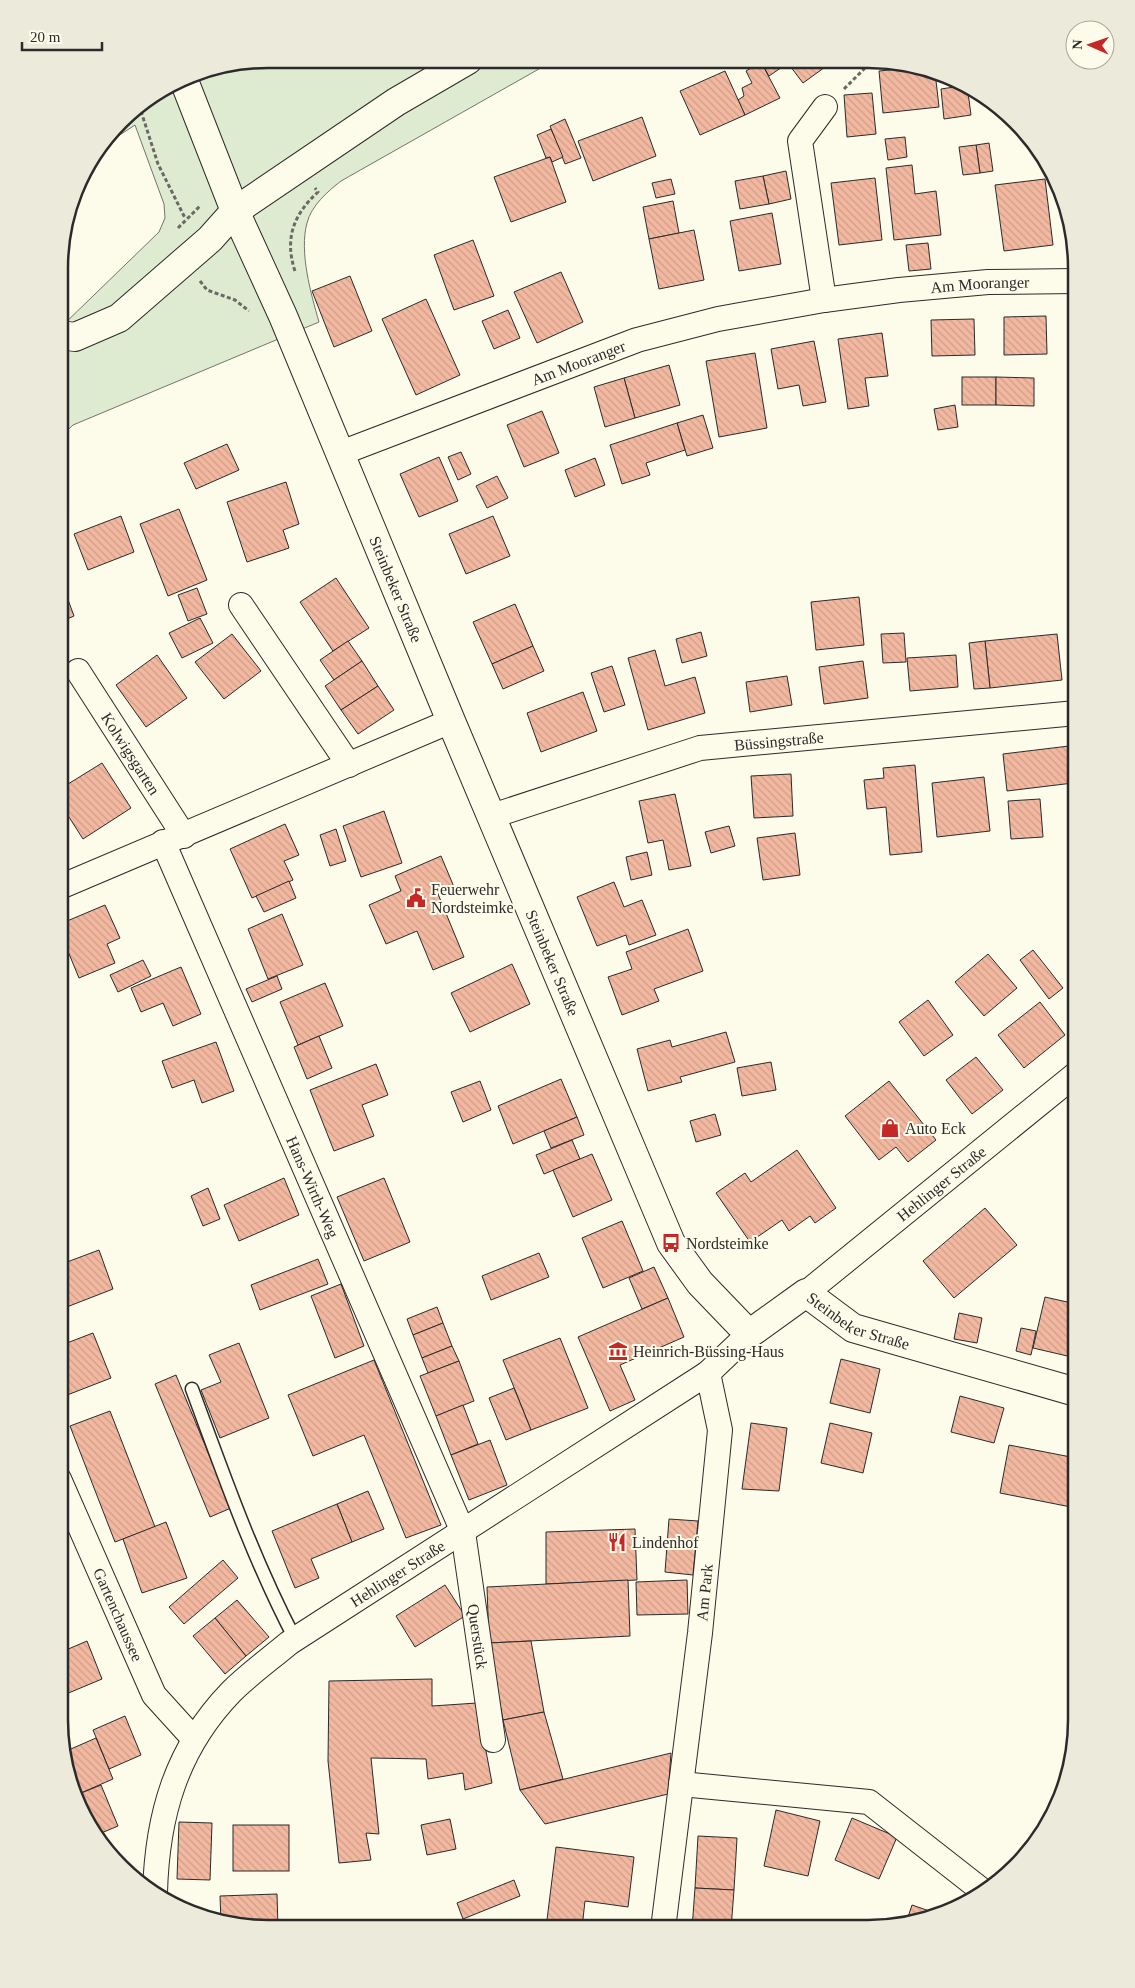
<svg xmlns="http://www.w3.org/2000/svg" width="1135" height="1988" font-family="Georgia,serif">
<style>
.green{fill:#deebd1;stroke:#74746e}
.building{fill:url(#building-back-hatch);stroke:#2b2b2b}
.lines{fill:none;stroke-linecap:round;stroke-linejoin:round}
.service-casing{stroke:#2b2b2b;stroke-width:15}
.minor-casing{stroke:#2b2b2b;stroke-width:26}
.tertiary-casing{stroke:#2b2b2b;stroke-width:30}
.path{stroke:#6a6964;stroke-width:3;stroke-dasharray:4 2.5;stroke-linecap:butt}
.service{stroke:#fdfbea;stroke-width:12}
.minor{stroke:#fdfbea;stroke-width:24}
.tertiary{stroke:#fdfbea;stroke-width:28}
.labels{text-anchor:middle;stroke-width:4;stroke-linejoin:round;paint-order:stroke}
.street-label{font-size:16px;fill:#2b2b2b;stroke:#fdfbea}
.poi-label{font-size:16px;fill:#2b2b2b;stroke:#fdfbea;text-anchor:start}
.rim{fill:none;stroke:#2b2b2b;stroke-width:2.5}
</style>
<defs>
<pattern id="building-back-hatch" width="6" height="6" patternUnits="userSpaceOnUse" patternTransform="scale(1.25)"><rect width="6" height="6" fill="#f2b8a0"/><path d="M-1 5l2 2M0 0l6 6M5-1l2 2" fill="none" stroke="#d09e8a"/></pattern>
</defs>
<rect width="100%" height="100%" fill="#fdfbea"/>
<!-- green -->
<path class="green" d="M 268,59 L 553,61 L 341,181 C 328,191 311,206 307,223 C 299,252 311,294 319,322 L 73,425 L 60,437 L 60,328 L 159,232 L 165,218 L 164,204 L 135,125 L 103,146 L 130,111 L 188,75 Z"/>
<!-- building -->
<g class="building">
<path d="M 761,62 L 780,98 L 745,115 L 738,100 L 744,96 L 742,88 L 752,83 L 746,71 Z"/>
<path d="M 761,62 L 787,62 L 788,63 L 769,76 Z"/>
<path d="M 787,62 L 832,62 L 803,83 Z"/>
<path d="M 920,67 L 935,72 L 939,107 L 883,113 L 879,71 Z"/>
<path d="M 725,71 L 745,115 L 700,135 L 680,91 Z"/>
<path d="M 967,85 L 971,115 L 944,119 L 941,89 Z"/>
<path d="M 872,93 L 876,134 L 847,137 L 844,95 Z"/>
<path d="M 642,117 L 656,156 L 593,181 L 578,141 Z"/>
<path d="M 565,119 L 581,158 L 565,164 L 550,126 Z"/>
<path d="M 551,129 L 563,157 L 552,162 L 550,157 L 546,158 L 537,135 Z"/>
<path d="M 905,137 L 907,157 L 888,160 L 885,139 Z"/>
<path d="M 989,143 L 993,171 L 980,173 L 976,145 Z"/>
<path d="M 976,145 L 980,173 L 963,175 L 959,147 Z"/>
<path d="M 550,157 L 566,202 L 511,222 L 494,177 Z"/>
<path d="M 912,165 L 915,194 L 936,191 L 941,235 L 894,240 L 886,168 Z"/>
<path d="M 786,171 L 791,199 L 769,204 L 763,176 Z"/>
<path d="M 763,176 L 769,204 L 740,209 L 735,181 Z"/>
<path d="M 875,178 L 882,240 L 839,245 L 831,183 Z"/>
<path d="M 671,179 L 675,194 L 656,198 L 652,183 Z"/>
<path d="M 1045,179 L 1053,245 L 1004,251 L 995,185 Z"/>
<path d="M 673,201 L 679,233 L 649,239 L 643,207 Z"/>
<path d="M 772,213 L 781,264 L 739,271 L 730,221 Z"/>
<path d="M 694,230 L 704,280 L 659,289 L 649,239 Z"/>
<path d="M 473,240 L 494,296 L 454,310 L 434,255 Z"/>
<path d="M 928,243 L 931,269 L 909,271 L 906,245 Z"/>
<path d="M 561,272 L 583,322 L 537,343 L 514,292 Z"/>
<path d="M 350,276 L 372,331 L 334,347 L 312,291 Z"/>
<path d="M 426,299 L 460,375 L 416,395 L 382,319 Z"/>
<path d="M 508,310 L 520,338 L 494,349 L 482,321 Z"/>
<path d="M 1046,316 L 1047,354 L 1004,355 L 1004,317 Z"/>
<path d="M 974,319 L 975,355 L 932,356 L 931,320 Z"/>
<path d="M 882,333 L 888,376 L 865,378 L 869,406 L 848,409 L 838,339 Z"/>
<path d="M 814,341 L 826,402 L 803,406 L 799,385 L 778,389 L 771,349 Z"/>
<path d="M 755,353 L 767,428 L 719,437 L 706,361 Z"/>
<path d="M 669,365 L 680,405 L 635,418 L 624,378 Z"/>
<rect x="962" y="377" width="34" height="28"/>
<path d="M 996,377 L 1034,378 L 1034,406 L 996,405 Z"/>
<path d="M 624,378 L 635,418 L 605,427 L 594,387 Z"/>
<rect x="1069" y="396" width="7" height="24"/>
<path d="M 955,405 L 958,427 L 938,430 L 934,409 Z"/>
<path d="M 542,411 L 559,453 L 524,467 L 507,425 Z"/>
<path d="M 703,415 L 713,448 L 687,456 L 677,423 Z"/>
<path d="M 677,423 L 685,450 L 646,463 L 650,475 L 622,484 L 610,445 Z"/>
<path d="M 227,444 L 239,470 L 196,489 L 184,463 Z"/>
<path d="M 461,452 L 471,474 L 458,480 L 448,457 Z"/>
<path d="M 439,457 L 458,501 L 419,517 L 400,474 Z"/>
<path d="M 595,458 L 605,485 L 575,497 L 565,470 Z"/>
<path d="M 497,476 L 508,498 L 487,508 L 476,486 Z"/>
<path d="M 286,482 L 299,524 L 283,530 L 289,548 L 247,562 L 227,502 Z"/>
<path d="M 179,509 L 207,580 L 168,596 L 140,524 Z"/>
<path d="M 121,516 L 134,552 L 88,570 L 74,534 Z"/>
<path d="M 493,516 L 510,556 L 466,574 L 449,534 Z"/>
<path d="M 60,578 L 74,616 L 60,622 Z"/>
<path d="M 336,578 L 369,628 L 333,651 L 300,602 Z"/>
<path d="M 197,588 L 207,614 L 188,621 L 178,595 Z"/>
<path d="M 859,597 L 864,645 L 816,650 L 811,602 Z"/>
<path d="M 515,604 L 533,646 L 492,664 L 473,622 Z"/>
<path d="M 200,618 L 213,643 L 182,658 L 169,633 Z"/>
<path d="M 701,632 L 707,656 L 682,663 L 676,639 Z"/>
<path d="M 904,633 L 906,662 L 883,663 L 881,634 Z"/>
<path d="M 232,634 L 261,671 L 224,699 L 195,662 Z"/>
<path d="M 1057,634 L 1062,680 L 990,688 L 985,641 Z"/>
<path d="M 348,641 L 362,661 L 334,680 L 320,660 Z"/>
<path d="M 985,641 L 990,688 L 974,689 L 969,643 Z"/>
<path d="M 533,646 L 544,671 L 503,689 L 492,664 Z"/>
<path d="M 655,650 L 665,686 L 695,677 L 705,713 L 648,730 L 628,658 Z"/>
<path d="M 157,655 L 187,698 L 146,727 L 116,685 Z"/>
<path d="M 956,655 L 958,687 L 910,691 L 907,658 Z"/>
<path d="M 362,661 L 378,686 L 341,710 L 325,686 Z"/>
<path d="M 863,661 L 868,698 L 824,704 L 819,667 Z"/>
<path d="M 612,666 L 625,705 L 604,712 L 591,673 Z"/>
<path d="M 787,676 L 792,705 L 750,712 L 746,682 Z"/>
<path d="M 378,686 L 394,710 L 358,734 L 341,710 Z"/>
<path d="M 583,692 L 597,731 L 541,752 L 527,713 Z"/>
<path d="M 1069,746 L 1073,783 L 1007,791 L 1003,754 Z"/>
<path d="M 102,763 L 131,808 L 83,839 L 60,803 L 60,789 Z"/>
<path d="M 915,765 L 922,852 L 890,855 L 886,807 L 867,809 L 864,780 L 884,778 L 883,768 Z"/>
<path d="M 791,774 L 793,816 L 754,818 L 751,776 Z"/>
<path d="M 984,777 L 990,831 L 937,837 L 932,783 Z"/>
<path d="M 675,794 L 691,866 L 669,870 L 663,840 L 648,843 L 639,801 Z"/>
<path d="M 1040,799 L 1043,837 L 1011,839 L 1008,801 Z"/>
<path d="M 384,811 L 402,863 L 361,877 L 343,826 Z"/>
<path d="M 285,824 L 299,855 L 284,861 L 293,880 L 252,898 L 230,849 Z"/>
<path d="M 729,826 L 735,846 L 711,853 L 705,832 Z"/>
<path d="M 336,829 L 346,861 L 330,866 L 320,835 Z"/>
<path d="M 795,833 L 800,875 L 763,880 L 757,838 Z"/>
<path d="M 647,852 L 652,875 L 631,880 L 626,857 Z"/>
<path d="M 441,856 L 454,887 L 438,894 L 464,957 L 433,970 L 417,931 L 386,944 L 369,905 L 401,891 L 395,876 Z"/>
<path d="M 289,881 L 296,898 L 264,912 L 256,896 Z"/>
<path d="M 614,882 L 624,907 L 642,900 L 656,935 L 629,945 L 626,935 L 597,946 L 577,897 Z"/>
<path d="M 105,905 L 120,938 L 107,944 L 115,963 L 79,978 L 60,932 L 60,924 Z"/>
<path d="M 282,914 L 303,965 L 268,979 L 248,929 Z"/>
<path d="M 688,929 L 703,971 L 654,989 L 659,1001 L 622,1015 L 608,977 L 632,969 L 626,952 Z"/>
<path d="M 1033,950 L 1063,988 L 1049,999 L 1020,960 Z"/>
<path d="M 988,954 L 1017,988 L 984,1016 L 955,982 Z"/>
<path d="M 143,960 L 151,976 L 118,992 L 110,975 Z"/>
<path d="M 512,964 L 530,1004 L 470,1032 L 451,993 Z"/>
<path d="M 181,967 L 201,1014 L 173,1026 L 163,1003 L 141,1012 L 131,988 Z"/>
<path d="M 277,976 L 282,989 L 252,1002 L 246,989 Z"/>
<path d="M 325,983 L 343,1026 L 298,1045 L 280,1002 Z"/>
<path d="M 928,1000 L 953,1035 L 924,1056 L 899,1022 Z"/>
<path d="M 1040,1002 L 1065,1035 L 1024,1068 L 998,1035 Z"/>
<path d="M 726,1032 L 735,1062 L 680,1077 L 682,1082 L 648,1091 L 637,1049 L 670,1040 L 672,1047 Z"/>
<path d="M 319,1036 L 332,1068 L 307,1079 L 294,1047 Z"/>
<path d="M 216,1042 L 234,1091 L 202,1103 L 194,1080 L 172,1088 L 162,1061 Z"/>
<path d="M 976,1057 L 1003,1090 L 972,1114 L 946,1080 Z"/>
<path d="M 771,1062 L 776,1090 L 742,1096 L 737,1068 Z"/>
<path d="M 376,1064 L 388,1095 L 362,1105 L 374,1136 L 334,1151 L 310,1090 Z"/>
<path d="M 561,1079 L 577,1117 L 513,1144 L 498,1106 Z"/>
<path d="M 480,1081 L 491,1110 L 463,1122 L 451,1092 Z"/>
<path d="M 889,1081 L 936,1140 L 908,1162 L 896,1147 L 879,1160 L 845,1116 Z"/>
<path d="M 715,1114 L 721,1135 L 696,1142 L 690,1121 Z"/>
<path d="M 577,1117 L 584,1135 L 551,1148 L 544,1131 Z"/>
<path d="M 572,1140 L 580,1159 L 544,1174 L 536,1155 Z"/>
<path d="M 797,1150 L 836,1208 L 815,1223 L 810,1216 L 789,1231 L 782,1220 L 750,1242 L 716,1193 L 745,1173 L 751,1182 Z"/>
<path d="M 592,1154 L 612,1200 L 573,1217 L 553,1170 Z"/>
<path d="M 284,1178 L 299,1215 L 239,1241 L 224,1205 Z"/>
<path d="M 384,1178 L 410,1242 L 364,1261 L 337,1197 Z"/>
<path d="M 208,1188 L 220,1219 L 203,1226 L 191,1196 Z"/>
<path d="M 985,1208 L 1017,1245 L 954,1298 L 923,1261 Z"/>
<path d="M 622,1221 L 643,1271 L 603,1288 L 582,1238 Z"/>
<path d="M 99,1250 L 113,1289 L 59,1310 L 59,1265 Z"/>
<path d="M 539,1253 L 549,1277 L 491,1300 L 482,1276 Z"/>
<path d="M 318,1259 L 328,1284 L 260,1310 L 251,1285 Z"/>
<path d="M 654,1267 L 668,1298 L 642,1309 L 629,1278 Z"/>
<path d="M 341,1284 L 364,1346 L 335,1358 L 311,1296 Z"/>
<path d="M 1045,1297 L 1076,1304 L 1076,1358 L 1033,1348 Z"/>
<path d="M 668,1298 L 684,1337 L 620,1365 L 635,1400 L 610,1411 L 578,1337 Z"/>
<path d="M 437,1307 L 443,1323 L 413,1335 L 407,1319 Z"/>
<path d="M 959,1313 L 982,1318 L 977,1343 L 954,1339 Z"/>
<path d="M 59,1319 L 66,1338 L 59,1341 Z"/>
<path d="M 443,1323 L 452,1346 L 422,1358 L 413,1335 Z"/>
<path d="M 1021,1328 L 1036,1331 L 1031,1355 L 1016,1351 Z"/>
<path d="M 93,1333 L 111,1378 L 62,1397 L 59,1389 L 59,1346 Z"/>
<path d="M 560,1338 L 588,1408 L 531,1430 L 503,1360 Z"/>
<path d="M 239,1343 L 269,1418 L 220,1438 L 201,1390 L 221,1382 L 209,1355 Z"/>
<path d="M 452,1346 L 459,1361 L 428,1373 L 422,1358 Z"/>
<path d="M 841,1359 L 880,1369 L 870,1413 L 830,1403 Z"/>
<path d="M 374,1360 L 441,1525 L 406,1538 L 364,1435 L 313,1456 L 288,1395 Z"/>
<path d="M 459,1361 L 474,1401 L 436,1416 L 420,1376 Z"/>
<path d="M 176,1375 L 231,1508 L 210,1517 L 155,1384 Z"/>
<path d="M 514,1388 L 531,1430 L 506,1440 L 489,1398 Z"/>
<path d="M 960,1396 L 1004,1408 L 994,1443 L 951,1432 Z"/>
<path d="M 463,1405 L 478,1444 L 451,1455 L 436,1416 Z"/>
<path d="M 110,1411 L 155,1527 L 115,1542 L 70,1426 Z"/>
<path d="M 751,1423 L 787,1428 L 779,1491 L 742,1489 Z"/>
<path d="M 830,1423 L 872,1433 L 863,1473 L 821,1463 Z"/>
<path d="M 490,1440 L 507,1485 L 469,1500 L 451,1455 Z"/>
<path d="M 1009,1445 L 1076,1458 L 1076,1508 L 1000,1493 Z"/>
<path d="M 368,1491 L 384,1529 L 352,1542 L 337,1504 Z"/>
<path d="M 337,1504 L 352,1542 L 311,1559 L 319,1578 L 295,1588 L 272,1531 Z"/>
<path d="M 669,1519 L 698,1521 L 693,1575 L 665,1572 Z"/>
<path d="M 166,1522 L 187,1578 L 142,1593 L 123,1539 Z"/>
<path d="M 635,1529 L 637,1580 L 546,1584 L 546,1532 Z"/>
<path d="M 223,1560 L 238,1578 L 184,1624 L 169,1607 Z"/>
<path d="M 628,1580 L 630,1636 L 489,1643 L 487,1587 Z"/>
<path d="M 687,1580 L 688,1614 L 637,1615 L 636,1582 Z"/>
<path d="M 445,1585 L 465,1616 L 415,1647 L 396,1616 Z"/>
<path d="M 237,1600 L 269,1637 L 246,1656 L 215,1618 Z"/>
<path d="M 215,1618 L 246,1656 L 225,1674 L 193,1636 Z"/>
<path d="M 87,1641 L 102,1679 L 59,1697 L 59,1653 Z"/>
<path d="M 531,1641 L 544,1712 L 503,1720 L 489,1643 Z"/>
<path d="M 432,1679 L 432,1706 L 477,1703 L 492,1783 L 465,1790 L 463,1773 L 428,1779 L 426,1759 L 371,1758 L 379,1834 L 366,1833 L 371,1860 L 339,1863 L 328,1761 L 329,1681 Z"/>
<path d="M 544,1712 L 563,1779 L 520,1790 L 503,1720 Z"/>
<path d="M 125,1716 L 141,1755 L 109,1769 L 93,1730 Z"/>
<path d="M 96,1738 L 113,1779 L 74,1796 L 70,1788 L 64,1752 Z"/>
<path d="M 671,1753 L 668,1794 L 545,1824 L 520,1790 Z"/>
<path d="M 101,1785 L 118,1826 L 94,1836 L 74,1796 Z"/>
<path d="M 776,1810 L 820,1821 L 808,1876 L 764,1866 Z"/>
<path d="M 852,1818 L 897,1837 L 879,1879 L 835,1860 Z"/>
<path d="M 450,1819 L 456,1849 L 427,1855 L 421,1825 Z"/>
<path d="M 179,1822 L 212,1823 L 210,1880 L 177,1879 Z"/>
<rect x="233" y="1825" width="56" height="46"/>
<path d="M 698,1836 L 737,1838 L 734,1890 L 695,1888 Z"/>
<path d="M 556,1847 L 634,1857 L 628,1907 L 585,1901 L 582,1928 L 546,1928 Z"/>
<path d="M 514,1880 L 520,1896 L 463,1919 L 457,1903 Z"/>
<path d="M 695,1888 L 734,1890 L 731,1929 L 692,1929 Z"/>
<path d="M 277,1894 L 278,1928 L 240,1927 L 221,1922 L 220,1896 Z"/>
<path d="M 912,1905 L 941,1915 L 935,1918 L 906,1923 Z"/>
</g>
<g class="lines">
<!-- service casing -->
<g class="service-casing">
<path id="service" d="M 192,1389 C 223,1473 253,1559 295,1639"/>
</g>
<!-- minor casing -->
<g class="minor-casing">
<g id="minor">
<path d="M 824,300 L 800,141 L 825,107"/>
<path id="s1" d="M 341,453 L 637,340 L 718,319 L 824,300 L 899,290 L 988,282 L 1076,281"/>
<path d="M 241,605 L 349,765"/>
<path id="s2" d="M 78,671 L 184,836"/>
<path id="s3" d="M 492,816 L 700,748 L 1076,713"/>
<path id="s4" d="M 163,842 L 463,1532 L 493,1740"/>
<path d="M 60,887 L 451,721"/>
<path id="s5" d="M 806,1293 L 1076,1074"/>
<path id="s6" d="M 59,1479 L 154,1695 L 193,1738"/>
<path d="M 681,1784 L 869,1802 L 984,1892"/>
<path id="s7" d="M 155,1893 C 157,1816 176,1749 231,1692 C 249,1674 270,1659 289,1643 L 708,1373 L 749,1334"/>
<path id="s8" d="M 663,1929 L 700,1633 L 720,1430 L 708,1373"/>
</g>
</g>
<!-- tertiary casing -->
<g class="tertiary-casing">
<g id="tertiary">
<path id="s9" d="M 183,78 L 235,211 L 283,316 L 451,721 L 671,1243 L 700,1283 L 749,1334 L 806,1293 L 853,1328 L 1076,1392"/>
<path d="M 60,335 L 75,337 L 119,318 L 210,239 L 235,211 L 396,102 L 468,60"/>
</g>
</g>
<!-- path -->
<g class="path">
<path d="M 844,89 L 871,62"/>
<path d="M 139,105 L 158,164 L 185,218"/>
<path d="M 178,228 L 200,206"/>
<path d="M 295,271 C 284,238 294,214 318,192 L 315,188"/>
<path d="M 200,281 L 207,290 L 235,300 L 249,311"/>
</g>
<!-- service -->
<use href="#service" class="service"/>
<!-- minor -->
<use href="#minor" class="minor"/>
<!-- tertiary -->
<use href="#tertiary" class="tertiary"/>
</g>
<!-- icons -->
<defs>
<g id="civic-bare" transform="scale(1.5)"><path d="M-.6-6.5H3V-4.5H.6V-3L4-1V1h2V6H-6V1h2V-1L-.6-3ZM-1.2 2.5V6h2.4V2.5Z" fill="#c62828" stroke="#fdfbea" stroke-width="2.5" paint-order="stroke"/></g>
<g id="shop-bare" transform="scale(1.5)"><path d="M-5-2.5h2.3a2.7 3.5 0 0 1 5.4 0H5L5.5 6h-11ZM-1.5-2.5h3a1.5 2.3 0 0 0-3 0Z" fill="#c62828" stroke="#fdfbea" stroke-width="2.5" paint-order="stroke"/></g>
<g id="bus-bare" transform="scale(1.5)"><path d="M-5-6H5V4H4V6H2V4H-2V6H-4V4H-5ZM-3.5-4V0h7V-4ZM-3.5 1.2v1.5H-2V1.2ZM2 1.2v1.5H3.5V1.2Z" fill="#c62828" stroke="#fdfbea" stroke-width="2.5" paint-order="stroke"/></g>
<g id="museum-bare" transform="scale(1.5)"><path d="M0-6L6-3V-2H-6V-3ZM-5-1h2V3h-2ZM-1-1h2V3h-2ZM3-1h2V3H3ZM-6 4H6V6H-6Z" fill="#c62828" stroke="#fdfbea" stroke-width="2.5" paint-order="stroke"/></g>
<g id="restaurant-bare" transform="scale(1.5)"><path d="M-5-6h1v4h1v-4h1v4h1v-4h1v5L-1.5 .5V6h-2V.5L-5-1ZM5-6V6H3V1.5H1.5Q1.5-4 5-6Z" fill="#c62828" stroke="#fdfbea" stroke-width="2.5" paint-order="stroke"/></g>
</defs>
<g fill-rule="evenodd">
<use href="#civic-bare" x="416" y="898"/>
<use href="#shop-bare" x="890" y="1128"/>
<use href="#bus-bare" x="671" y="1243"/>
<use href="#museum-bare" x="618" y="1351"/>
<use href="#restaurant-bare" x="617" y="1542"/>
</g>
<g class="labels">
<!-- street labels -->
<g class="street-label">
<text dy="6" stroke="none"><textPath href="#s1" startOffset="665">Am Mooranger</textPath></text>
<text dy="6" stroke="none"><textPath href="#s1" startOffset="254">Am Mooranger</textPath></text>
<text dy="6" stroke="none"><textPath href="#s9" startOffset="554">Steinbeker Straße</textPath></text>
<text dy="6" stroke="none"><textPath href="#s3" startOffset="298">Büssingstraße</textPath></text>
<text dy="6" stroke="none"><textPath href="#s2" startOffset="98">Kolwigsgarten</textPath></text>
<text dy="6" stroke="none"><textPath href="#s9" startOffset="959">Steinbeker Straße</textPath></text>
<text dy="6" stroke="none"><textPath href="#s5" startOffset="174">Hehlinger Straße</textPath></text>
<text dy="6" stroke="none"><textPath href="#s4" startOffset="376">Hans-Wirth-Weg</textPath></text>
<text dy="6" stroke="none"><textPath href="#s9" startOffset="1514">Steinbeker Straße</textPath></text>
<text dy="6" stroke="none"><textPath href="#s7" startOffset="425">Hehlinger Straße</textPath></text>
<text dy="6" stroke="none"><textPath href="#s8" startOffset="339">Am Park</textPath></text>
<text dy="6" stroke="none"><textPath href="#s6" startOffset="148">Gartenchaussee</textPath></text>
<text dy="6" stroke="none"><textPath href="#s4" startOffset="858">Querstück</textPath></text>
</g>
<!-- poi labels -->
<g class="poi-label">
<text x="431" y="895">Feuerwehr<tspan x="431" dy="18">Nordsteimke</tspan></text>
<text x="905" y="1134">Auto Eck</text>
<text x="686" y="1249">Nordsteimke</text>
<text x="633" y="1357">Heinrich-Büssing-Haus</text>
<text x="632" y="1548">Lindenhof</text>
</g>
</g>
<!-- crop -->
<path d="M0 0H1135V1988H0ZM268 68H868A200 200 0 0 1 1068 268V1720A200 200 0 0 1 868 1920H268A200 200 0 0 1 68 1720V268A200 200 0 0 1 268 68Z" fill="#eceadb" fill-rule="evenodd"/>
<path class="rim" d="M268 68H868A200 200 0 0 1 1068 268V1720A200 200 0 0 1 868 1920H268A200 200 0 0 1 68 1720V268A200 200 0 0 1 268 68Z"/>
<!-- north arrow -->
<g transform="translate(1090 45) rotate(272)"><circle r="24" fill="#fdfbea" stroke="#a9a89e"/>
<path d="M0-4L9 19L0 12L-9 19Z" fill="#c62828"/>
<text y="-8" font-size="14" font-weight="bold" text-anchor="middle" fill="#2b2b2b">N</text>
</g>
<!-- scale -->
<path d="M22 42v8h80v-8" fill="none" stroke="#2b2b2b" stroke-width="2.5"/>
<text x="30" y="42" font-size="15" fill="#2b2b2b" stroke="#fdfbea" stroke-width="4" paint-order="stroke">20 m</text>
</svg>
